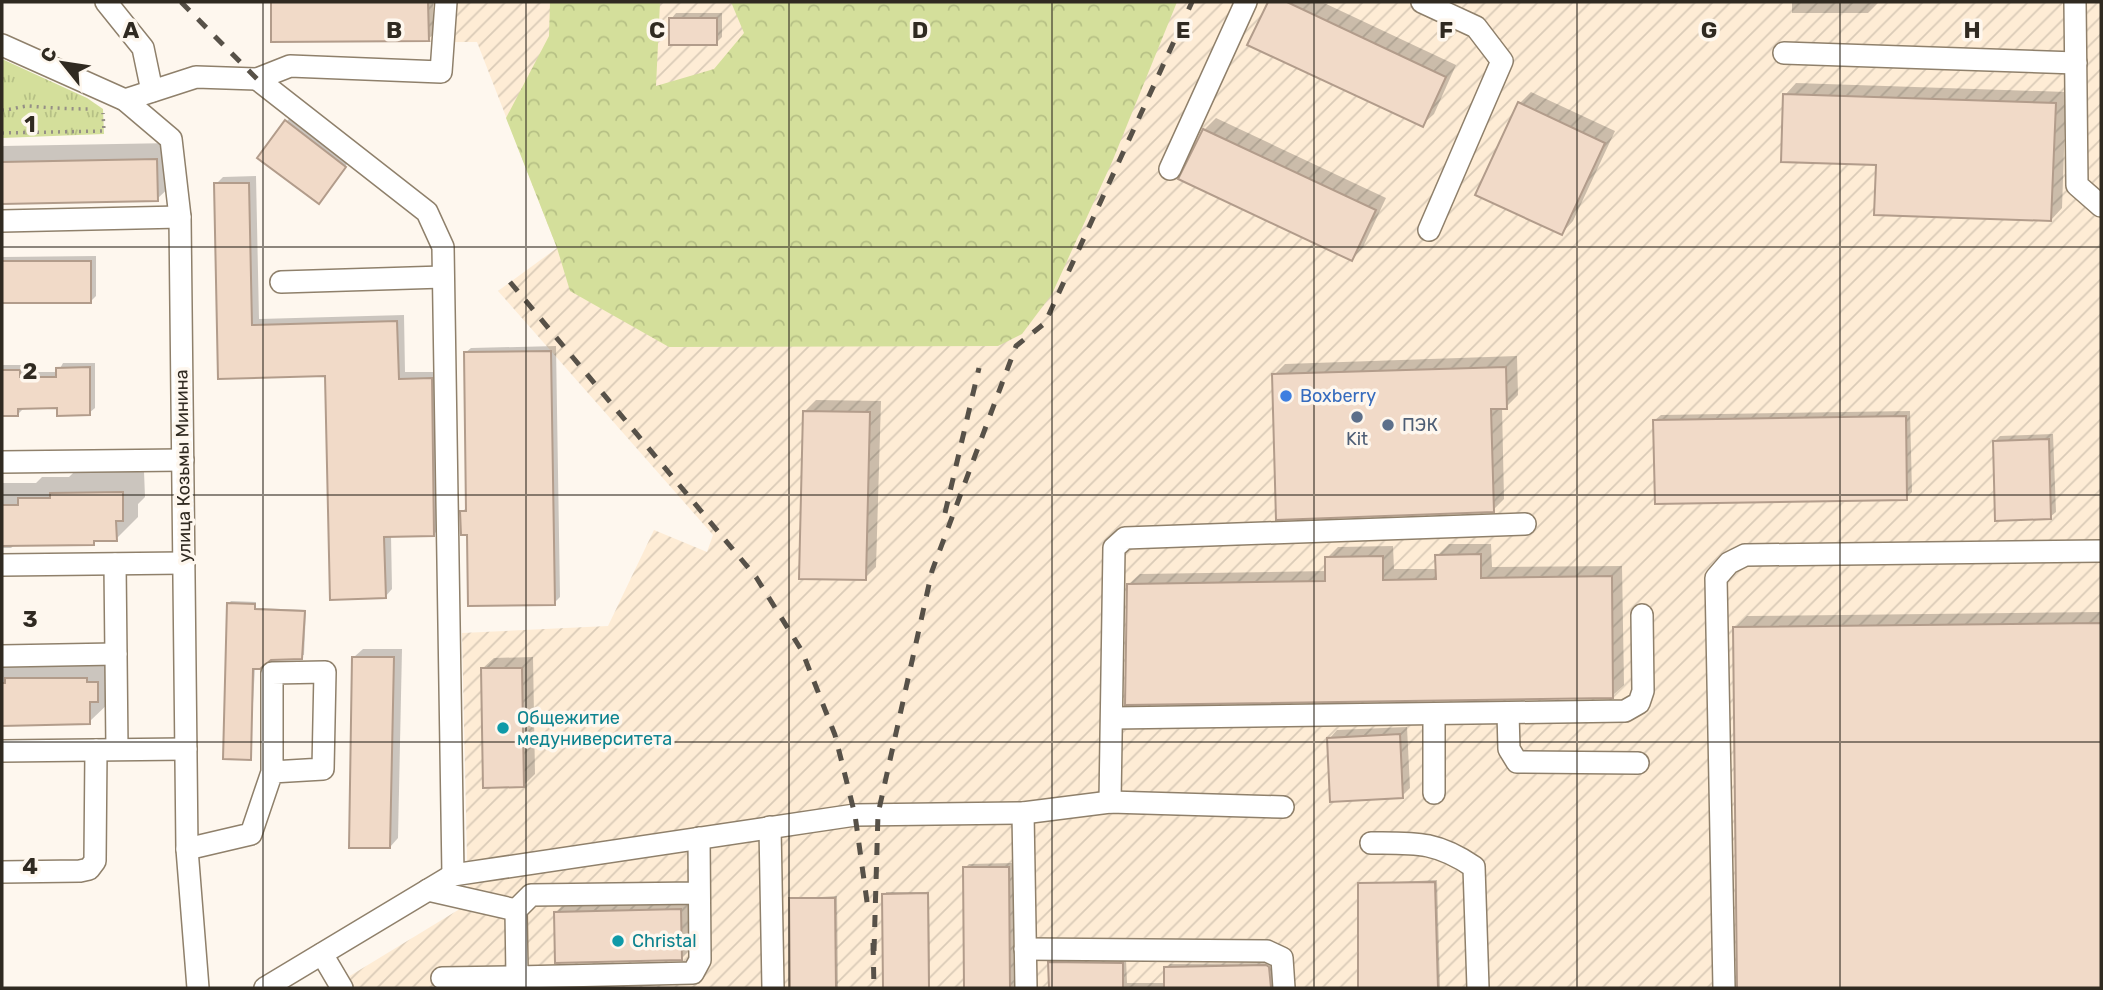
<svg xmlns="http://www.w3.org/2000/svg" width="2103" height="990" font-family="Rubik,sans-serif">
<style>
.industrial{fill:url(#industrial-furrows)}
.forest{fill:url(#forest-crowns)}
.park{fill:url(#park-tufts)}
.shadow{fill:#0003}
.building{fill:#f1dac8;stroke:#b29c8b;stroke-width:2}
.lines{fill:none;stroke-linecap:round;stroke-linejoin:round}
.minor-casing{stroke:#8f806b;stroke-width:24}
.path{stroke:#958f86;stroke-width:3.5;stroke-dasharray:2 5;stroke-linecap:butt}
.minor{stroke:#fff;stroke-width:21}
.rail{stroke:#575148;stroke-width:5;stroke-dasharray:12 12;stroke-linecap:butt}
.grid{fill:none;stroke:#302a21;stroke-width:2;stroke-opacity:0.55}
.shop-dot{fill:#3f7fe0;stroke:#fef7ee;stroke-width:2.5}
.service-dot{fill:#5c6f8a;stroke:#fef7ee;stroke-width:2.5}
.culture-dot{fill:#0f9aa8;stroke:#fef7ee;stroke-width:2.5}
.labels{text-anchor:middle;stroke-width:7;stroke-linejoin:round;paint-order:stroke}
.shop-label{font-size:18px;fill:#366cbe;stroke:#fef7ee;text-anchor:start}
.service-label{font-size:18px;fill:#4e5e75;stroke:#fef7ee;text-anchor:start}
.street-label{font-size:18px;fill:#302a21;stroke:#fef7ee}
.culture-label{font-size:18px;fill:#0d838f;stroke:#fef7ee;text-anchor:start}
.grid-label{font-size:23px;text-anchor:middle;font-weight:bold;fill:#302a21;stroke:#fef7ee;stroke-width:7;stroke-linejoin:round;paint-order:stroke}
</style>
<defs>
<pattern id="industrial-furrows" width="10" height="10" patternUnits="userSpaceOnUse" patternTransform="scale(1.75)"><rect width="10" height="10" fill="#feecd5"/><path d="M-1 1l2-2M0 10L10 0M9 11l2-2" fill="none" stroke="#dacbb7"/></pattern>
<pattern id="forest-crowns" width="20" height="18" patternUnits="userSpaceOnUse" patternTransform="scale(1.75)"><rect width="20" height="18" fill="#d4df9b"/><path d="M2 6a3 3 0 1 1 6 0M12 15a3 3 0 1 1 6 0" fill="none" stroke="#b6c085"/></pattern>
<pattern id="park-tufts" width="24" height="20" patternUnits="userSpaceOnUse" patternTransform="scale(1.75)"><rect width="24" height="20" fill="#d4df9b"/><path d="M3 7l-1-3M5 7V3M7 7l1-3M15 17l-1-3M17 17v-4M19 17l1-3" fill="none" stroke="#b6c085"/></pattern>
</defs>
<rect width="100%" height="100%" fill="#fef7ee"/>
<!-- industrial -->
<path class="industrial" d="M 271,2 L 2101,2 L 2101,988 L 330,988 L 468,904 L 462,633 L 608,626 L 654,530 L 707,552 L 713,535 L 498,291 L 557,248 L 477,42 L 271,42 Z"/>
<!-- forest -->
<path class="forest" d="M 550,2 L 660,2 L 656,86 L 714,69 L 744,33 L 731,2 L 1177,2 L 1112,162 L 1052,294 L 1022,334 L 998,346 L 669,347 L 570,291 L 557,248 L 506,118 L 549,36 Z"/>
<!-- park -->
<path class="park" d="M 2,59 L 87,98 L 103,109 L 104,134 L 2,138 Z"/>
<!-- shadow -->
<g class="shadow">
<path d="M 272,2 L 433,2 L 434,34 L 428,39 L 273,40 Z"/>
<path d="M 1270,2 L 1322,2 L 1456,65 L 1434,114 L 1422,125 L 1250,44 Z"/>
<path d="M 1792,2 L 1879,2 L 1868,13 L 1792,13 Z"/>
<path d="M 676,13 L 722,13 L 722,37 L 716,43 L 671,19 Z"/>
<path d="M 1796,83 L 2066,92 L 2062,208 L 2051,220 L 1878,163 L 1785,95 Z"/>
<path d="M 1531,92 L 1615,131 L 1573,221 L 1562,233 L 1520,103 Z"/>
<path d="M 1216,118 L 1386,198 L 1363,247 L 1352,259 L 1181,178 L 1204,130 Z"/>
<path d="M 289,119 L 347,164 L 321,200 L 286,122 Z"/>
<path d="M 173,143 L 174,183 L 157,199 L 2,202 L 2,146 Z"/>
<path d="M 256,176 L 259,319 L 404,315 L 405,372 L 438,372 L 441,527 L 434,534 L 391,535 L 392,589 L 385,597 L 327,375 L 220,377 L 216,184 L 223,177 Z"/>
<path d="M 96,256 L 96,296 L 91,301 L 2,301 L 2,257 Z"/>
<path d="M 556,346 L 560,597 L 554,603 L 462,512 L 468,506 L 465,353 L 471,348 Z"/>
<path d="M 1517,356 L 1518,395 L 1506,407 L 1502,407 L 1504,499 L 1493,510 L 1274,375 L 1285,364 Z"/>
<path d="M 63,363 L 95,363 L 95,408 L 89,413 L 59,407 L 23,409 L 18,414 L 2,414 L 2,365 L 25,365 L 25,372 L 58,372 Z"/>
<path d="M 816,400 L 881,401 L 876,567 L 865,578 L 805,411 Z"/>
<path d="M 1910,411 L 1912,492 L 1906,498 L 1655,420 L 1661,415 Z"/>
<path d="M 2053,434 L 2056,512 L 2050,517 L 1994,442 L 2000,436 Z"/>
<path d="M 144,471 L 145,497 L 138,504 L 138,517 L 116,539 L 97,539 L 93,543 L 16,544 L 11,548 L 2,548 L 2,483 L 36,483 L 42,477 L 69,477 L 74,472 Z"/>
<path d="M 1449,544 L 1491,544 L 1492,567 L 1622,566 L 1624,685 L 1612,696 L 1128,585 L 1140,574 L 1327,571 L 1327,558 L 1338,547 L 1393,546 L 1394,569 L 1437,569 L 1437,556 Z"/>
<path d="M 231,601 L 256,602 L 256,608 L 306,610 L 304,655 L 270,658 L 255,667 L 250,758 L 228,604 Z"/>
<path d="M 2101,612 L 2101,988 L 1738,988 L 1735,628 L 1747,616 Z"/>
<path d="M 363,649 L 402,649 L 398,838 L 390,847 L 354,657 Z"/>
<path d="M 533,657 L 535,774 L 524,785 L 482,669 L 494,658 Z"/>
<path d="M 119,660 L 112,700 L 89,722 L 2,724 L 2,662 Z"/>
<path d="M 1407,727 L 1410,788 L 1402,796 L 1329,739 L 1337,730 Z"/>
<path d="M 1013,863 L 1014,988 L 966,988 L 965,868 L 969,864 Z"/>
<path d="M 1437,880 L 1440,988 L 1359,988 L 1360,884 Z"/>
<path d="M 886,892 L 929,892 L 930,988 L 885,988 Z"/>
<path d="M 837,896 L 838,988 L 792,988 L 791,899 Z"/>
<path d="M 692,898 L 693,947 L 682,958 L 555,913 L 567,901 Z"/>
<path d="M 1054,959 L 1126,959 L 1127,983 L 1166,983 L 1166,968 L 1170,964 L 1273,963 L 1276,988 L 1050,988 L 1050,963 Z"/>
</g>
<!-- building -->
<g class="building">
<path d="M 271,2 L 428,2 L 429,41 L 271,42 Z"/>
<path d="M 1268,2 L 1287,2 L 1446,77 L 1423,127 L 1247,45 Z"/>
<rect x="669" y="18" width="48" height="27"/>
<path d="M 1783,94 L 2056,103 L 2051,221 L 1874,215 L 1876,165 L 1781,162 Z"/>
<path d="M 1518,102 L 1605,143 L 1562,235 L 1475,195 Z"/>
<path d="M 285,120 L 346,167 L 319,204 L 257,158 Z"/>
<path d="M 1203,129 L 1376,210 L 1352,261 L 1178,179 Z"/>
<path d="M 157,159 L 158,201 L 2,204 L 2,162 Z"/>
<path d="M 214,183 L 249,183 L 252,325 L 397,321 L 399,379 L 432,378 L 434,536 L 384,537 L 386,598 L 330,600 L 325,376 L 218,379 Z"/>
<rect x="2" y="261" width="89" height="42"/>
<path d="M 551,351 L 555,605 L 468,606 L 467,535 L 461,535 L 460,511 L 466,511 L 464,352 Z"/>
<path d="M 90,367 L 90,415 L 57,416 L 57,408 L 18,409 L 18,416 L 2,416 L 2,370 L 20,370 L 20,377 L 56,377 L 56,368 Z"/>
<path d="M 1506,367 L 1507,409 L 1491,409 L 1494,512 L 1276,520 L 1272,374 Z"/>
<path d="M 803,411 L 870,412 L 866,580 L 799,579 Z"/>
<path d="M 1906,416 L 1907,500 L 1655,504 L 1653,420 Z"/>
<path d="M 2049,439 L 2051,519 L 1995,521 L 1993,441 Z"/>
<path d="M 123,492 L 123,521 L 116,521 L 117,541 L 94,541 L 94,545 L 2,546 L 2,505 L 18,505 L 18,498 L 50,498 L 50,493 Z"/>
<path d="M 1481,554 L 1481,578 L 1612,576 L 1613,698 L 1125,705 L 1127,584 L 1325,581 L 1325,557 L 1383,556 L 1383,580 L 1436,579 L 1435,555 Z"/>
<path d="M 227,603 L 255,604 L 255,609 L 305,611 L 302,659 L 271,660 L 260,669 L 253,669 L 251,760 L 223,759 Z"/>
<path d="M 2101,623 L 2101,988 L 1737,988 L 1733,627 Z"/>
<path d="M 352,657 L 394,657 L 390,848 L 349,848 Z"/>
<path d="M 481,668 L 522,668 L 524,787 L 483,788 Z"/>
<path d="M 5,678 L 87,678 L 87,682 L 98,682 L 98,702 L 90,702 L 90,724 L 2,726 L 2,683 L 5,683 Z"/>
<path d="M 1400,734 L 1403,798 L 1330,802 L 1327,738 Z"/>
<path d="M 963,867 L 1009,867 L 1010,988 L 964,988 Z"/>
<path d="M 1435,882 L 1438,988 L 1358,988 L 1358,883 Z"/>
<path d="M 928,893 L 929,988 L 883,988 L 882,894 Z"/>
<path d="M 789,898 L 835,898 L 836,988 L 790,988 Z"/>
<path d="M 681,909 L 682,960 L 555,963 L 554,912 Z"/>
<path d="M 1048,962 L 1123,963 L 1123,988 L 1049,988 Z"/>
<path d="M 1266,965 L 1269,967 L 1271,988 L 1164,988 L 1164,967 Z"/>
</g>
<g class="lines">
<!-- minor casing -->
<g class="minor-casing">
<g id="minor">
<path d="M 106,2 L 143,48 L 152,91"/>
<path d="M 1422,2 L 1476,27 L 1502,61 L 1429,230"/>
<path d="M 2075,2 L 2077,185 L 2101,206"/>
<path d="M 2,45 L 125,100 L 171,139 L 180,217 L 187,849 L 198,988"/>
<path d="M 1784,53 L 2076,63"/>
<path d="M 257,79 L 427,212 L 443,247 L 453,875"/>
<path d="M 125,100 L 196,77 L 257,79 L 290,66 L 441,72 L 446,2"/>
<path d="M 1170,169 L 1246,2"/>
<path d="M 2,221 L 180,217"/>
<path d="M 281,282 L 443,277"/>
<path d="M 2,462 L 183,460"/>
<path d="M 115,564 L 117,749"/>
<path d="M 2,565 L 184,563"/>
<path d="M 2,656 L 116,654"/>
<path d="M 1508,713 L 1509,749 L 1517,762 L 1638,763"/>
<path d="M 1434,714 L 1434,793"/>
<path d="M 1113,718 L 1625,711 L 1639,703 L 1643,691 L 1642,615"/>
<path d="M 2,751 L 186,749"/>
<path d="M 1110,802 L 1114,548 L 1125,538 L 1525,524"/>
<path d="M 1023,813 L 1026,988"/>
<path d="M 770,827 L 773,988"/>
<path d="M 699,838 L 700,960 L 693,973 L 517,977 L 516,910 L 531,895 L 699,893"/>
<path d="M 1371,843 C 1415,843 1436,841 1474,867 L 1478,988"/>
<path d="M 187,849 L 251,834 L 272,772 L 323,769 L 325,672 L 272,673 L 272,772"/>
<path d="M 2,872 L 80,871 L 89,869 L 95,861 L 96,750"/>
<path d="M 428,890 L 516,910"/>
<path d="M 1025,949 L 1267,951 L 1282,958 L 1284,988"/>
<path d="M 322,954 L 342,988"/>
<path d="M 442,978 L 517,977"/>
<path d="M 265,988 L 453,875 L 855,815 L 1023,813 L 1110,802 L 1283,807"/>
<path d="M 1724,988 L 1716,578 L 1729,563 L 1745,555 L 2101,551"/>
</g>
</g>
<!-- path -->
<g class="path">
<path d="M 2,110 C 11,110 22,106 29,106 C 50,108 71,109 92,109"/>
<path d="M 2,133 L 104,131 L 103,113"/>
</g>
<!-- minor -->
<use href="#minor" class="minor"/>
<!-- rail -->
<g class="rail">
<path d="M 181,2 L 257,79"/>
<path d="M 510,282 L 756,577 L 802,651 L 835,735 L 855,815 L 868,909"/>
<path d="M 945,513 L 979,368"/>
<path d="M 873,943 L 874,988"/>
<path d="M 874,951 L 878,814 L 932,571 L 1016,346 L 1045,323 L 1192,2"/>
</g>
</g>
<!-- grid -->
<path class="grid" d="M 263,2 L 263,988M 526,2 L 526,988M 789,2 L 789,988M 1052,2 L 1052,988M 1314,2 L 1314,988M 1577,2 L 1577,988M 1840,2 L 1840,988M 2,247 L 2101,247M 2,495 L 2101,495M 2,742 L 2101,742"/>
<!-- markers -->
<circle class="shop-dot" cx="1286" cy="396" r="7"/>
<g class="service-dot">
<circle cx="1357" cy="417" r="7"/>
<circle cx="1388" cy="425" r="7"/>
</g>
<g class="culture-dot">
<circle cx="503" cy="728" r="7"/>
<circle cx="618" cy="941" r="7"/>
</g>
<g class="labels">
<!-- shop labels -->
<g class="shop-label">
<text x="1300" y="402">Boxberry</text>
</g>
<!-- service labels -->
<g class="service-label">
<text x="1402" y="431">ПЭК</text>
<text x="1357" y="445" text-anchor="middle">Kit</text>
</g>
<!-- street labels -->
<g class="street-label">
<text transform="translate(183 466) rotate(-91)" y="6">улица Козьмы Минина</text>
</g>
<!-- culture labels -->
<g class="culture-label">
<text x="517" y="724">Общежитие<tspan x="517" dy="21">медуниверситета</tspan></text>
<text x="632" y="947">Christal</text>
</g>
</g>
<g class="grid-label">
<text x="131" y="38">A</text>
<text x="394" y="38">B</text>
<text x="657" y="38">C</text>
<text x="920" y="38">D</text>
<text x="1183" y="38">E</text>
<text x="1446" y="38">F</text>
<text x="1709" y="38">G</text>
<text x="1972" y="38">H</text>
<text x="30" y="132">1</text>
<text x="30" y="379">2</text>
<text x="30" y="627">3</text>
<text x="30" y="874">4</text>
</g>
<!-- border -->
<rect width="2103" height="990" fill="none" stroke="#302a21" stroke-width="7"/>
<!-- north arrow -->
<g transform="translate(63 63) rotate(300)" stroke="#fef7ee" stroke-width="5" paint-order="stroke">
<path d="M0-5L12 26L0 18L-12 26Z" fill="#302a21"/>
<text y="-10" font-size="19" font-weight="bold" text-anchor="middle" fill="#302a21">С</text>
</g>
</svg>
